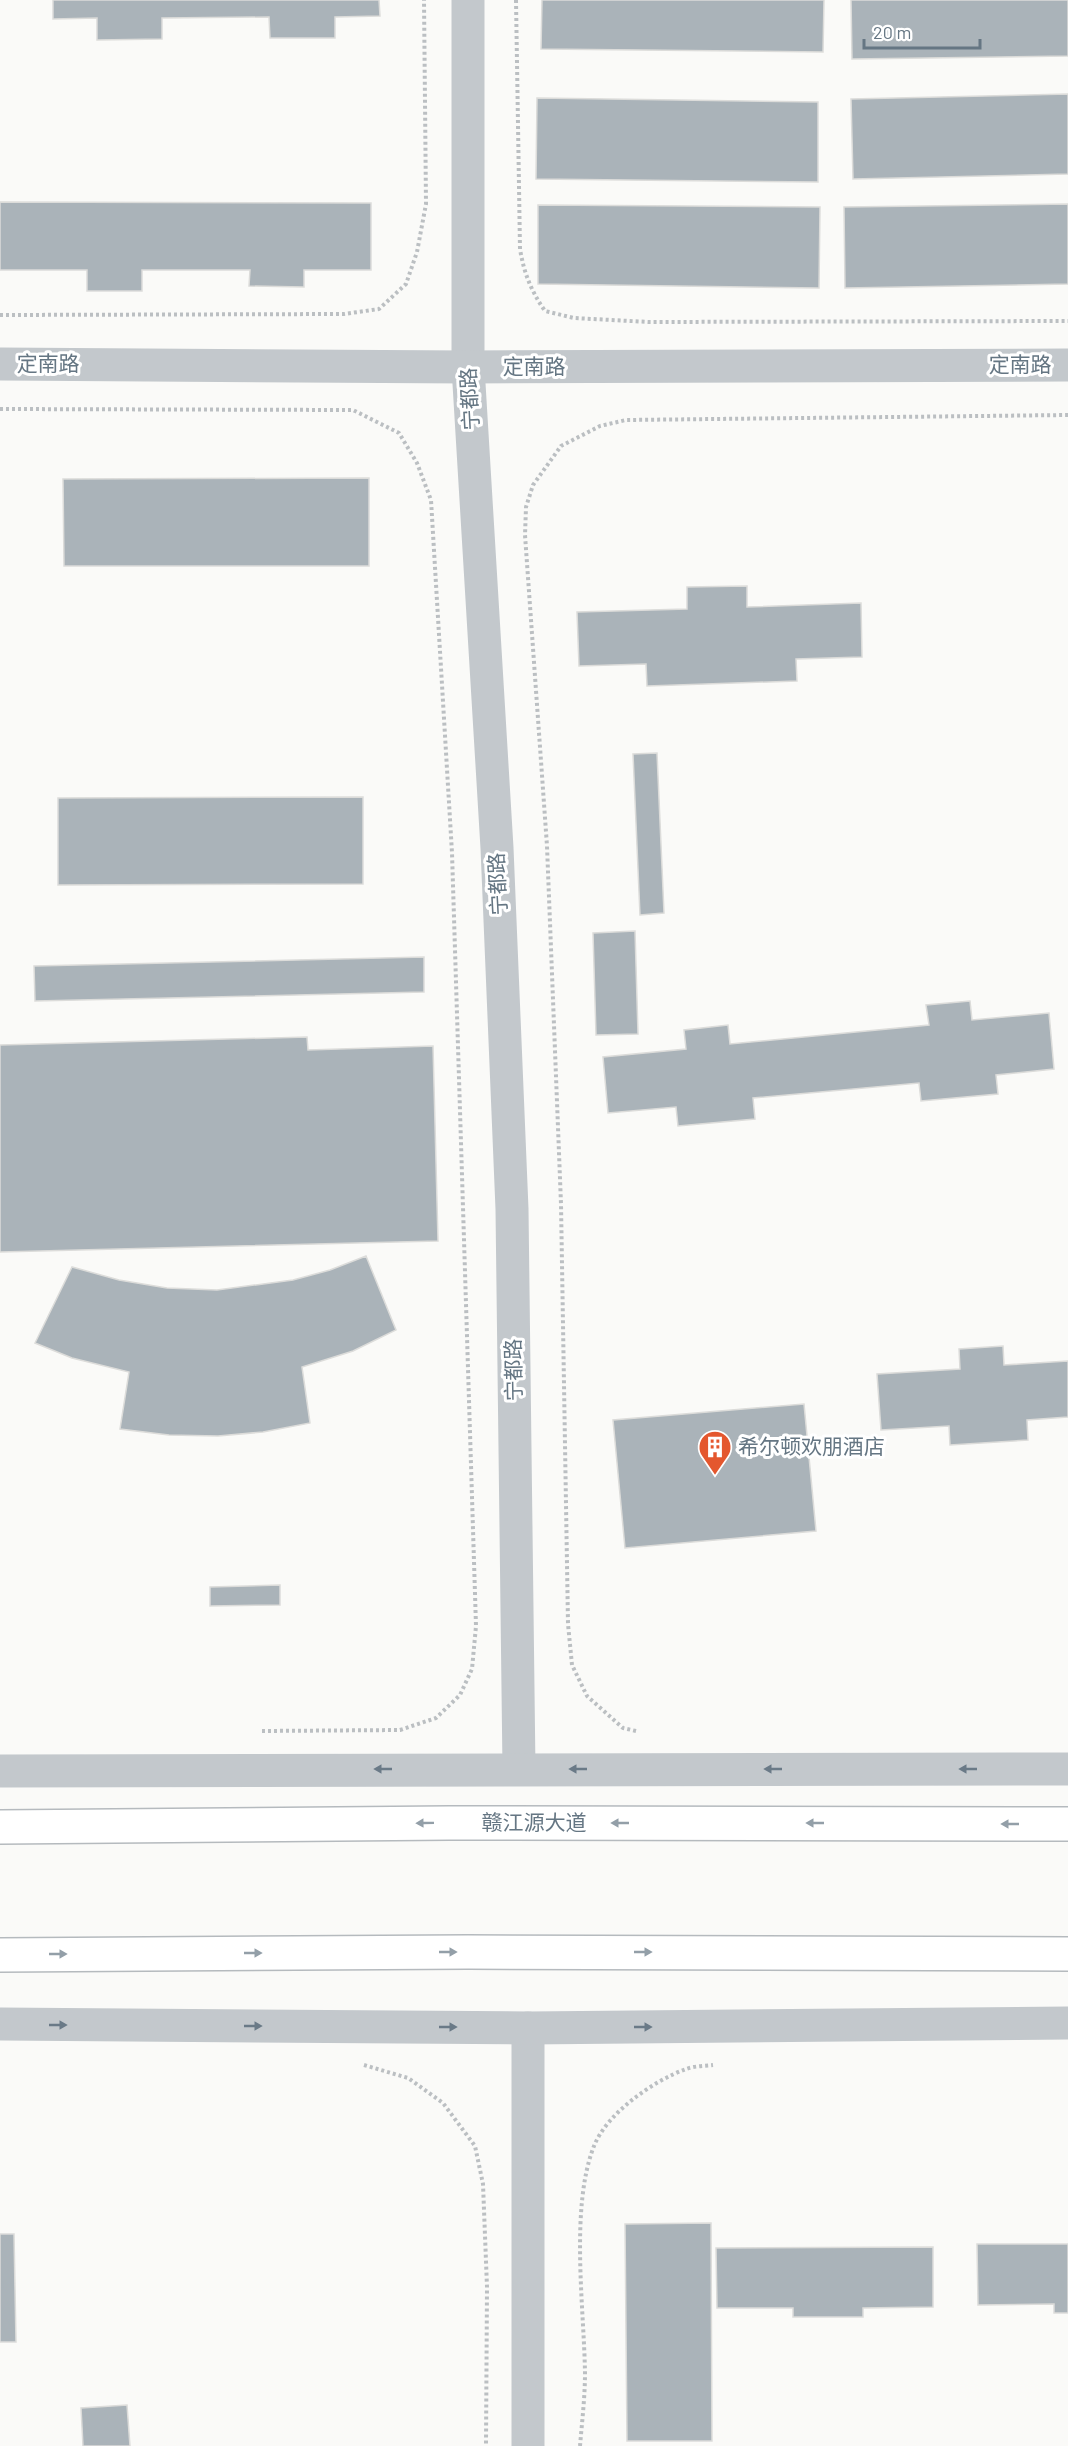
<svg xmlns="http://www.w3.org/2000/svg" width="1068" height="2446" font-family="Barlow,'Noto Sans SC',sans-serif">
<style>
.building{fill:#aab3b9;stroke:#dcdcda;stroke-width:1.5}
.lines{fill:none;stroke-linecap:round;stroke-linejoin:round}
.major-casing{stroke:#b5babe;stroke-width:36}
.path{stroke:#bbbfc2;stroke-width:4;stroke-dasharray:3 3;stroke-linecap:butt}
.minor{stroke:#c3c8cc;stroke-width:33}
.major{stroke:#fff;stroke-width:33}
.oneway{fill:#6a7a87}
.oneway2{fill:#939fa8}
.labels{text-anchor:middle;stroke-width:6;stroke-linejoin:round;paint-order:stroke}
.street-label{font-size:21px;fill:#657683;stroke:#fff}
.poi-label{font-size:21px;fill:#657683;stroke:#fff;text-anchor:start}
</style>
<rect width="100%" height="100%" fill="#fafaf8"/>
<!-- building -->
<g class="building">
<path d="M 53,0 L 379,0 L 380,16 L 335,17 L 335,38 L 270,38 L 269,17 L 162,18 L 162,39 L 97,40 L 97,18 L 53,19 Z"/>
<path d="M 542,0 L 824,0 L 823,52 L 541,49 Z"/>
<path d="M 851,0 L 1068,0 L 1068,56 L 852,59 Z"/>
<path d="M 1068,94 L 1068,174 L 853,179 L 851,99 Z"/>
<path d="M 537,98 L 818,102 L 818,182 L 536,179 Z"/>
<path d="M 0,202 L 371,203 L 371,270 L 304,270 L 304,287 L 249,286 L 250,270 L 142,270 L 142,291 L 87,291 L 87,270 L 0,270 Z"/>
<path d="M 1068,204 L 1068,284 L 845,288 L 844,207 Z"/>
<path d="M 538,205 L 820,207 L 819,288 L 538,284 Z"/>
<path d="M 369,478 L 369,566 L 64,566 L 63,479 Z"/>
<path d="M 747,586 L 747,607 L 861,603 L 862,657 L 796,659 L 797,681 L 647,686 L 646,664 L 579,666 L 577,612 L 687,609 L 687,587 Z"/>
<path d="M 657,753 L 664,913 L 640,915 L 633,754 Z"/>
<path d="M 363,797 L 363,884 L 58,885 L 58,798 Z"/>
<path d="M 635,931 L 638,1034 L 596,1035 L 593,933 Z"/>
<path d="M 424,957 L 424,992 L 35,1001 L 34,966 Z"/>
<path d="M 970,1001 L 972,1020 L 1049,1013 L 1054,1069 L 996,1075 L 998,1094 L 921,1101 L 919,1083 L 753,1098 L 755,1119 L 678,1126 L 676,1107 L 608,1113 L 603,1057 L 686,1049 L 684,1030 L 728,1025 L 730,1044 L 929,1025 L 926,1005 Z"/>
<path d="M 307,1037 L 308,1050 L 433,1046 L 438,1241 L 0,1252 L 0,1045 Z"/>
<path d="M 366,1256 L 396,1330 L 353,1351 L 302,1367 L 310,1423 L 263,1432 L 218,1436 L 169,1435 L 120,1429 L 129,1372 L 72,1358 L 35,1343 L 72,1267 L 119,1280 L 167,1288 L 217,1290 L 293,1280 L 330,1270 Z"/>
<path d="M 1003,1346 L 1004,1365 L 1068,1361 L 1068,1417 L 1027,1420 L 1028,1440 L 950,1445 L 949,1426 L 881,1430 L 877,1374 L 960,1369 L 959,1349 Z"/>
<path d="M 804,1404 L 816,1531 L 625,1548 L 613,1420 Z"/>
<path d="M 280,1585 L 280,1605 L 210,1606 L 210,1587 Z"/>
<path d="M 711,2223 L 712,2441 L 627,2441 L 625,2224 Z"/>
<path d="M 0,2234 L 14,2234 L 16,2342 L 0,2342 Z"/>
<path d="M 977,2244 L 1068,2244 L 1068,2313 L 1054,2313 L 1054,2304 L 978,2305 Z"/>
<path d="M 933,2247 L 933,2307 L 863,2308 L 863,2317 L 793,2317 L 793,2308 L 717,2308 L 716,2248 Z"/>
<path d="M 127,2405 L 130,2446 L 83,2446 L 81,2408 Z"/>
</g>
<g class="lines">
<!-- major casing -->
<g class="major-casing">
<g id="major">
<path d="M 0,1827 L 449,1823 L 1068,1824"/>
<path d="M 0,1955 L 468,1952 L 1068,1954"/>
</g>
</g>
<!-- path -->
<g class="path">
<path d="M 516,0 L 520,249 C 524,273 531,291 545,311 L 574,318 L 649,322 L 1068,321"/>
<path d="M 0,315 L 344,314 L 379,309 L 406,284 L 417,252 L 426,204 L 424,0"/>
<path d="M 0,409 L 353,410 L 399,433 L 417,463 L 431,500 L 452,853 L 476,1626 L 472,1669 L 460,1695 L 436,1718 L 400,1730 L 262,1731"/>
<path d="M 636,1731 L 623,1728 L 587,1696 L 572,1665 L 568,1624 L 561,1204 L 547,846 L 525,535 L 526,507 L 533,485 L 561,446 L 600,426 L 626,420 L 1068,415"/>
<path d="M 364,2065 L 408,2078 L 443,2103 L 475,2146 L 483,2184 L 487,2287 L 486,2446"/>
<path d="M 580,2446 C 582,2422 585,2397 585,2373 C 584,2307 570,2207 594,2146 C 607,2113 653,2081 686,2069 C 694,2066 704,2066 713,2065"/>
</g>
<!-- minor -->
<g class="minor">
<path d="M 468,0 L 468,367 L 497,848 L 512,1209 L 519,1769"/>
<path d="M 0,364 L 468,367 L 1068,365"/>
<path d="M 0,1771 L 1068,1769"/>
<path d="M 0,2024 L 528,2028 L 1068,2023"/>
<path d="M 528,2028 L 528,2446"/>
</g>
<!-- major -->
<use href="#major" class="major"/>
</g>
<!-- one-way arrows -->
<defs><path id="oneway-solid" d="M-6-.8H1V-3.2L6.5 0L1 3.2V.8H-6Z" transform="scale(1.5)"/></defs>
<g class="oneway">
<use href="#oneway-solid" transform="translate(383 1769) rotate(-180)"/>
<use href="#oneway-solid" transform="translate(578 1769) rotate(180)"/>
<use href="#oneway-solid" transform="translate(773 1769) rotate(180)"/>
<use href="#oneway-solid" transform="translate(968 1769) rotate(180)"/>
<use href="#oneway-solid" transform="translate(58 2025)"/>
<use href="#oneway-solid" transform="translate(253 2026)"/>
<use href="#oneway-solid" transform="translate(448 2027)"/>
<use href="#oneway-solid" transform="translate(643 2027)"/>
</g>
<g class="oneway2">
<use href="#oneway-solid" transform="translate(425 1823) rotate(179)"/>
<use href="#oneway-solid" transform="translate(620 1823) rotate(-180)"/>
<use href="#oneway-solid" transform="translate(815 1823) rotate(-180)"/>
<use href="#oneway-solid" transform="translate(1010 1824) rotate(-180)"/>
<use href="#oneway-solid" transform="translate(448 1952)"/>
<use href="#oneway-solid" transform="translate(643 1952)"/>
<use href="#oneway-solid" transform="translate(253 1953)"/>
<use href="#oneway-solid" transform="translate(58 1954)"/>
</g>
<!-- icons -->
<defs>
<g id="building-pin" transform="scale(1.725)"><path d="M0 17L-7.5 6A9.5 9.5 0 1 1 7.5 6Z" fill="#e4572e" stroke="#fff"/><path d="M-4-6H4V6H1V3H-1V6H-4ZM-2.5-4.3h1.7v1.8h-1.7ZM.8-4.3h1.7v1.8H.8ZM-2.5-1h1.7V.8h-1.7ZM.8-1h1.7V.8H.8Z" fill="#fff"/></g>
</defs>
<g fill-rule="evenodd">
<use href="#building-pin" x="715" y="1447"/>
</g>
<g class="labels">
<!-- street labels -->
<g class="street-label">
<text x="48" y="371">定南路</text>
<text x="1020" y="372">定南路</text>
<text x="534" y="374">定南路</text>
<text transform="translate(470 399) rotate(-93)" y="7">宁都路</text>
<text transform="translate(498 884) rotate(-93)" y="7">宁都路</text>
<text transform="translate(514 1370) rotate(-91)" y="7">宁都路</text>
<text x="534" y="1830">赣江源大道</text>
</g>
<!-- poi labels -->
<g class="poi-label">
<text x="738" y="1454">希尔顿欢朋酒店</text>
</g>
</g>
<!-- scale -->
<path d="M864 39v9h116v-9" fill="none" stroke="#657683" stroke-width="3"/>
<text x="873" y="39" font-size="18" fill="#657683" stroke="#ffffff" stroke-width="4.5" paint-order="stroke">20 m</text>
</svg>
